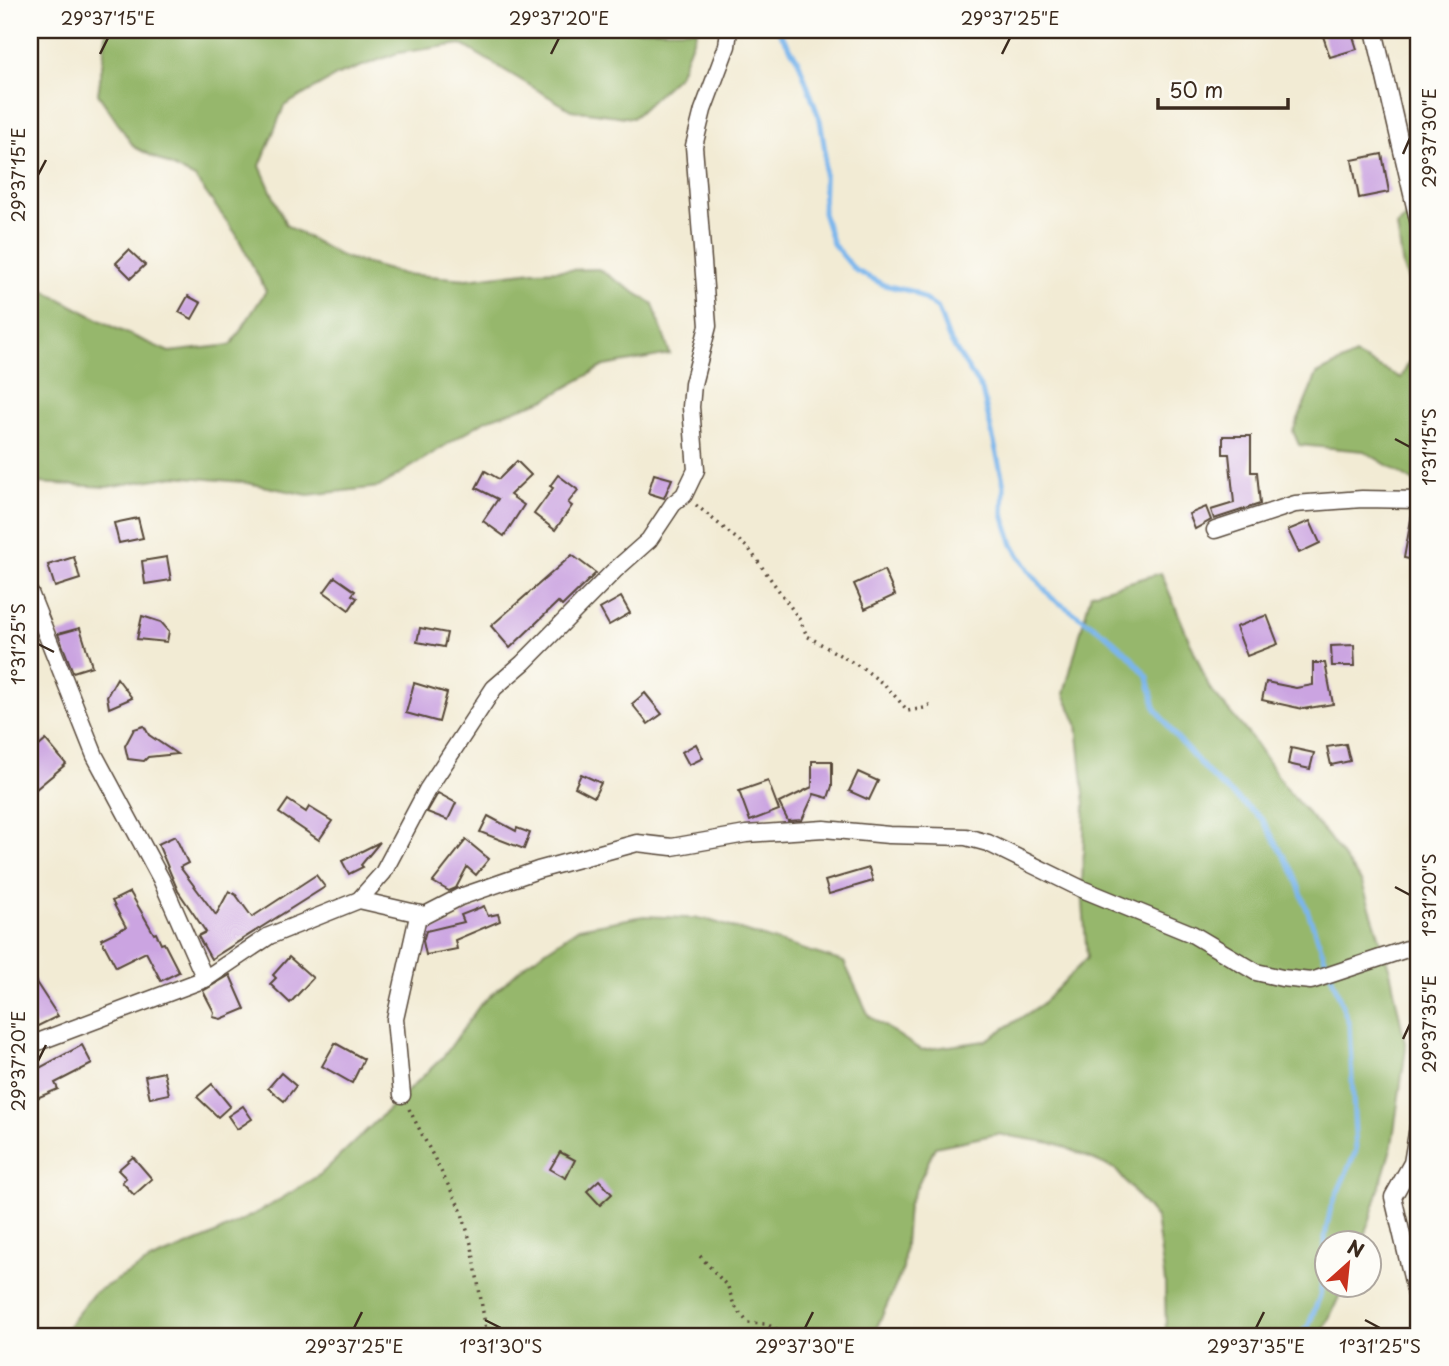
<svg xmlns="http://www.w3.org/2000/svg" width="1449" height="1366" font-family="'Playpen Sans',sans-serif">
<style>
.forest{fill:#96b76c;stroke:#687045;stroke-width:2}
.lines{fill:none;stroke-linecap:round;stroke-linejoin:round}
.stream{stroke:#7ab6ec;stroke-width:5}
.building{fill:#cba4e1}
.street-casing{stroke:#564739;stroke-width:19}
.path{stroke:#564739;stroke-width:3.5;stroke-dasharray:2 5;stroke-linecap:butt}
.street{stroke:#fff;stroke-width:16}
.ticks{fill:none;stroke:#3b2a1e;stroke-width:2.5}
.neatline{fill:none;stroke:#3b2a1e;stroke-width:2.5}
.ticks-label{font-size:18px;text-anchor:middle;fill:#3b2a1e}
</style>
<rect width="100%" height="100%" fill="#fdfcf7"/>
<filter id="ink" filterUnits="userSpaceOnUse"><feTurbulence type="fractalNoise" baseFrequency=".0143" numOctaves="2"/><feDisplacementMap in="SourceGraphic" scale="14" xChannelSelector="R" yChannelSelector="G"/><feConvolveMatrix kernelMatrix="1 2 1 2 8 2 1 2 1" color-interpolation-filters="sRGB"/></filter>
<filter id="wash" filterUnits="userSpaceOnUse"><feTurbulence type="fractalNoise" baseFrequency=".00686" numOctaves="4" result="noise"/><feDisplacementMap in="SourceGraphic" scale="28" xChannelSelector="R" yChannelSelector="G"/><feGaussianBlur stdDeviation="1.57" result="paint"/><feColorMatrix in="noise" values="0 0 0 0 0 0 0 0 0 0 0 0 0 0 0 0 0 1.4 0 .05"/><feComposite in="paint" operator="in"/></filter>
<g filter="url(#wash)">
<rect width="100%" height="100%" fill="#f2ebd4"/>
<!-- forest -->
<g class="forest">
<path d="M 107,30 L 697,30 L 679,75 L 633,118 L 571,110 L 461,44 L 398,53 L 338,75 L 284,106 L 260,166 L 286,225 L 343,257 L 403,274 L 467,279 L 534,271 L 598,269 L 653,304 L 670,354 L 604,366 L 546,399 L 486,420 L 379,487 L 308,495 L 242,482 L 175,476 L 107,487 L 39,483 L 30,475 L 30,283 L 115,328 L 169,352 L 231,345 L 266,291 L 236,234 L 195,178 L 134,147 L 98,94 Z"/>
<path d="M 1419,205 L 1419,303 L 1403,268 L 1397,226 Z"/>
<path d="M 1419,328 L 1419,485 L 1364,451 L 1299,445 L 1293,431 L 1317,374 L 1355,355 L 1401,378 L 1418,345 Z"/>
<path d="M 1161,573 L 1210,689 L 1251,737 L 1287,790 L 1327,835 L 1362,883 L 1390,970 L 1406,1048 L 1392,1145 L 1363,1243 L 1326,1244 L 1326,1286 L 1344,1286 L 1321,1336 L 1166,1336 L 1165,1282 L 1156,1218 L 1115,1169 L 1058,1144 L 997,1134 L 935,1147 L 908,1206 L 903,1269 L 873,1336 L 60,1336 L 94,1293 L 152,1260 L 209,1237 L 266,1208 L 321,1174 L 444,1056 L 480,1005 L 527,963 L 579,928 L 644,916 L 705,919 L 844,962 L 869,1016 L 921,1050 L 985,1041 L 1042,1004 L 1087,958 L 1082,889 L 1085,804 L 1077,724 L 1064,694 L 1091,593 Z"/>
</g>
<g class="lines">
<!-- stream -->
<path class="stream" d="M 778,30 L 798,60 L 820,120 L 825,151 L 823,213 L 833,244 L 855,270 L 884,285 L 914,292 L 938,309 L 949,339 L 982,390 L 1004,485 L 1003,514 L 1013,545 L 1030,572 L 1052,598 L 1104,633 L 1128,654 L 1148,677 L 1155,707 L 1172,732 L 1214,779 L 1262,819 L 1293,871 L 1349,1024 L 1356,1151 L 1331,1207 L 1325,1236 L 1325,1266 L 1320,1296 L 1308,1327 L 1297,1336"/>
</g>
<g id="blocks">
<!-- building -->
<g class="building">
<path d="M 1321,30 L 1351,30 L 1357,49 L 1330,57 Z"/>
<path d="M 1382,154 L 1389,192 L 1359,198 L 1352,160 Z"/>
<path d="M 129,250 L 145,265 L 131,278 L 116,263 Z"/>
<path d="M 188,296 L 201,303 L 192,319 L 179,312 Z"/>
<path d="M 1223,436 L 1251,436 L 1251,472 L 1257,472 L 1260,504 L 1214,519 L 1211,510 L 1234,503 L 1229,454 L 1223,454 Z"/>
<path d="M 517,461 L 531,475 L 510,495 L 524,505 L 504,536 L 483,521 L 498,499 L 476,488 L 485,471 L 499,479 Z"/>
<path d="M 654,474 L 672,479 L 664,498 L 648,493 Z"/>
<path d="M 558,475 L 578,490 L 568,503 L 572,506 L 555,530 L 534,514 L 553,488 L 550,486 Z"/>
<path d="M 1206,507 L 1211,520 L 1195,529 L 1189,514 Z"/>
<path d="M 1412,514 L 1419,514 L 1419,561 L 1404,558 Z"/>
<path d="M 138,518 L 143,538 L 119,543 L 114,523 Z"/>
<path d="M 1310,521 L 1320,543 L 1299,553 L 1288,530 Z"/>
<path d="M 572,555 L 596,573 L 562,606 L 558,602 L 510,648 L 491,626 Z"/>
<path d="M 74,557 L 80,579 L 55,587 L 48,565 Z"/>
<path d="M 167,557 L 171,580 L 145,584 L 142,561 Z"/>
<path d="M 884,570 L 895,595 L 865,609 L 854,584 Z"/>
<path d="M 335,577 L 355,591 L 352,595 L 357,598 L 349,610 L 324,592 Z"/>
<path d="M 621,597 L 630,613 L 609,625 L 600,609 Z"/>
<path d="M 1267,615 L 1278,644 L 1247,656 L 1236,627 Z"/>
<path d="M 142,616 L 161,622 L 169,631 L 167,642 L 137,639 Z"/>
<path d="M 80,628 L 92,666 L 73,672 L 58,634 Z"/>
<path d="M 420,628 L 447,633 L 444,647 L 417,642 Z"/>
<path d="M 1354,645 L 1355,666 L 1332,666 L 1331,646 Z"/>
<path d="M 1313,663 L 1325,663 L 1333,704 L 1303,709 L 1262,700 L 1266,682 L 1296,688 L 1313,685 Z"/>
<path d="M 117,678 L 132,698 L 109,708 L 107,696 Z"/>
<path d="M 414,683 L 447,693 L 439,722 L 406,713 Z"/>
<path d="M 645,693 L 662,714 L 648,724 L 632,704 Z"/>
<path d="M 144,726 L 149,735 L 177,754 L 148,757 L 144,761 L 128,759 L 125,746 L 134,729 Z"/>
<path d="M 46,740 L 66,764 L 30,794 L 30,754 Z"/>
<path d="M 696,744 L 703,758 L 689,765 L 682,752 Z"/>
<path d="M 1346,744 L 1350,761 L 1331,765 L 1327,747 Z"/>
<path d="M 1291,748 L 1314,753 L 1310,769 L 1288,764 Z"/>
<path d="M 812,761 L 832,761 L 832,786 L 828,798 L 814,794 L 802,820 L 788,821 L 779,803 L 812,787 Z"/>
<path d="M 858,772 L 878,781 L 869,800 L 849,791 Z"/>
<path d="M 581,774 L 601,783 L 594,797 L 575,787 Z"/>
<path d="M 768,781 L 779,810 L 750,821 L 739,791 Z"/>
<path d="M 438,793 L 456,803 L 448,820 L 427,812 Z"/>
<path d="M 288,800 L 306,812 L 309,807 L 332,821 L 319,840 L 279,813 Z"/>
<path d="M 488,816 L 516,831 L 517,828 L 530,833 L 524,849 L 480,832 Z"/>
<path d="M 175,836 L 188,863 L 180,867 L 216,915 L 229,891 L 236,895 L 252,917 L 316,875 L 325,887 L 211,959 L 198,936 L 206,932 L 178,891 L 158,844 Z"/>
<path d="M 466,840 L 489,859 L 476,875 L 467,867 L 456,888 L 449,891 L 433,882 Z"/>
<path d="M 380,842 L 361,865 L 363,867 L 349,874 L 342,861 Z"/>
<path d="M 869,868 L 873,881 L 829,894 L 825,881 Z"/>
<path d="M 130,892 L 154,934 L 156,933 L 161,944 L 164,943 L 179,972 L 161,981 L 146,952 L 116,967 L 101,939 L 126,927 L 112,901 Z"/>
<path d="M 484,906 L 488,916 L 498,914 L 500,921 L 455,940 L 457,949 L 426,955 L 423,941 L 426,931 L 464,922 L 461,915 Z"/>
<path d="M 289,957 L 313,978 L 290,1003 L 270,984 L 276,978 L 273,975 Z"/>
<path d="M 30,973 L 58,1016 L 36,1027 L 30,1014 Z"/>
<path d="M 230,975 L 245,1009 L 221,1019 L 213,1017 L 214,1012 L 203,991 Z"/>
<path d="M 335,1043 L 364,1059 L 352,1083 L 322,1066 Z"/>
<path d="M 82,1045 L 92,1064 L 55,1083 L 58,1089 L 30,1101 L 30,1073 Z"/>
<path d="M 164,1072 L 169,1094 L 150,1098 L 145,1076 Z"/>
<path d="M 281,1073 L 296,1086 L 284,1101 L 268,1088 Z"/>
<path d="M 212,1084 L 230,1106 L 218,1117 L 197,1097 Z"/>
<path d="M 243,1106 L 252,1119 L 237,1129 L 228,1116 Z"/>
<path d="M 560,1152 L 575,1160 L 566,1178 L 550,1169 Z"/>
<path d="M 133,1157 L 152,1179 L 134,1195 L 122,1182 L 126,1178 L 118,1170 Z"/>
<path d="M 599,1180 L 612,1194 L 600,1205 L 587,1191 Z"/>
</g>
</g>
</g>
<g filter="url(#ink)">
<use href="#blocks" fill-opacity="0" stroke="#564739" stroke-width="2"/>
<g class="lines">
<!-- street casing -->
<g class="street-casing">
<g id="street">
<path d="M 1374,30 L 1419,224"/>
<path d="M 1215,530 L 1295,504 L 1362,499 L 1419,500"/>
<path d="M 30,593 L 95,756 L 161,879 L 205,979 L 269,936 L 359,900 L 425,915 L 460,897 L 538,870 L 637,843 L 672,847 L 746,834 L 824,829 L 889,835 L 966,837 L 988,843 L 1082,889 L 1192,934 L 1256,972 L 1282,978 L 1311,981 L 1419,945"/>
<path d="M 359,900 L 383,873 L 427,790 L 494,688 L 523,663 L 614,571 L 649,540 L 673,504 L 684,495 L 696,470 L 691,407 L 693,384 L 708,326 L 694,146 L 703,110 L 727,46 L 729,30"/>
<path d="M 30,1045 L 205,979"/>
<path d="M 402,1095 L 395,1019 L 418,916"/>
<path d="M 1419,1121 L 1412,1163 L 1393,1197 L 1419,1307"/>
</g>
</g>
<!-- path -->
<g class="path">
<path d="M 696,505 L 749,549 L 800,620 L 807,636 L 864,669 L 886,686 L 908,711 L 924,708 L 934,702"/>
<path d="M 409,1109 L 461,1210 L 472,1247 L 487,1336"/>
<path d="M 700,1256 L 728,1287 L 734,1305 L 748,1323 L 766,1324 L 778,1330 L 781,1336"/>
</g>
<!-- street -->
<use href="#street" class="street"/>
</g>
</g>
<!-- ticks -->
<path class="ticks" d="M 100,54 L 108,38M 551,54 L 559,38M 1002,54 L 1010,38M 1403,154 L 1410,138M 38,175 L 46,160M 1395,439 L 1410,447M 38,644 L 54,652M 1395,887 L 1410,895M 1403,1039 L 1410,1024M 38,1061 L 46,1045M 485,1320 L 501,1328M 1365,1320 L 1380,1328M 354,1328 L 362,1312M 805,1328 L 813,1312M 1256,1328 L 1264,1312"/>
<!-- margin -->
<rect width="1449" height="1366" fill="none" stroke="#fdfcf7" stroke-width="77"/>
<!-- north arrow -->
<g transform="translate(1348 1264) rotate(27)"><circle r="33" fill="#fdfcf7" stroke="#afa8a0" stroke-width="2"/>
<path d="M0-5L12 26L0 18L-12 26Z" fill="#c8321e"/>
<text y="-10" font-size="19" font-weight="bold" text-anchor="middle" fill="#3b2a1e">N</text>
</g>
<!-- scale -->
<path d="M1158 98v10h130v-10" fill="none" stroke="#3b2a1e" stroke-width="3.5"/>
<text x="1169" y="98" font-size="21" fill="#3b2a1e" stroke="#fdfcf7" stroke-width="5" paint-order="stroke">50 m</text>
<rect x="38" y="38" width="1372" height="1290" class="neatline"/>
<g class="ticks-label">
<text x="108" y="25">29°37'15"E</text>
<text x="559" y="25">29°37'20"E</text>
<text x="1010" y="25">29°37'25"E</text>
<text transform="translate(1430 138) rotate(-90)" y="6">29°37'30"E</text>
<text transform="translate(19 175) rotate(-90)" y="6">29°37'15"E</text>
<text transform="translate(1430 447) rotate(-90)" y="6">1°31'15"S</text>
<text transform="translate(19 644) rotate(-90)" y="6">1°31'25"S</text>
<text transform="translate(1430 895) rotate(-90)" y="6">1°31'20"S</text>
<text transform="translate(1430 1024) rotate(-90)" y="6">29°37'35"E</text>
<text transform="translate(19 1061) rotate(-90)" y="6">29°37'20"E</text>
<text x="354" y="1353">29°37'25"E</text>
<text x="501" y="1353">1°31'30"S</text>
<text x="805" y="1353">29°37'30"E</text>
<text x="1256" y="1353">29°37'35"E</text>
<text x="1380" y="1353">1°31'25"S</text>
</g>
</svg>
